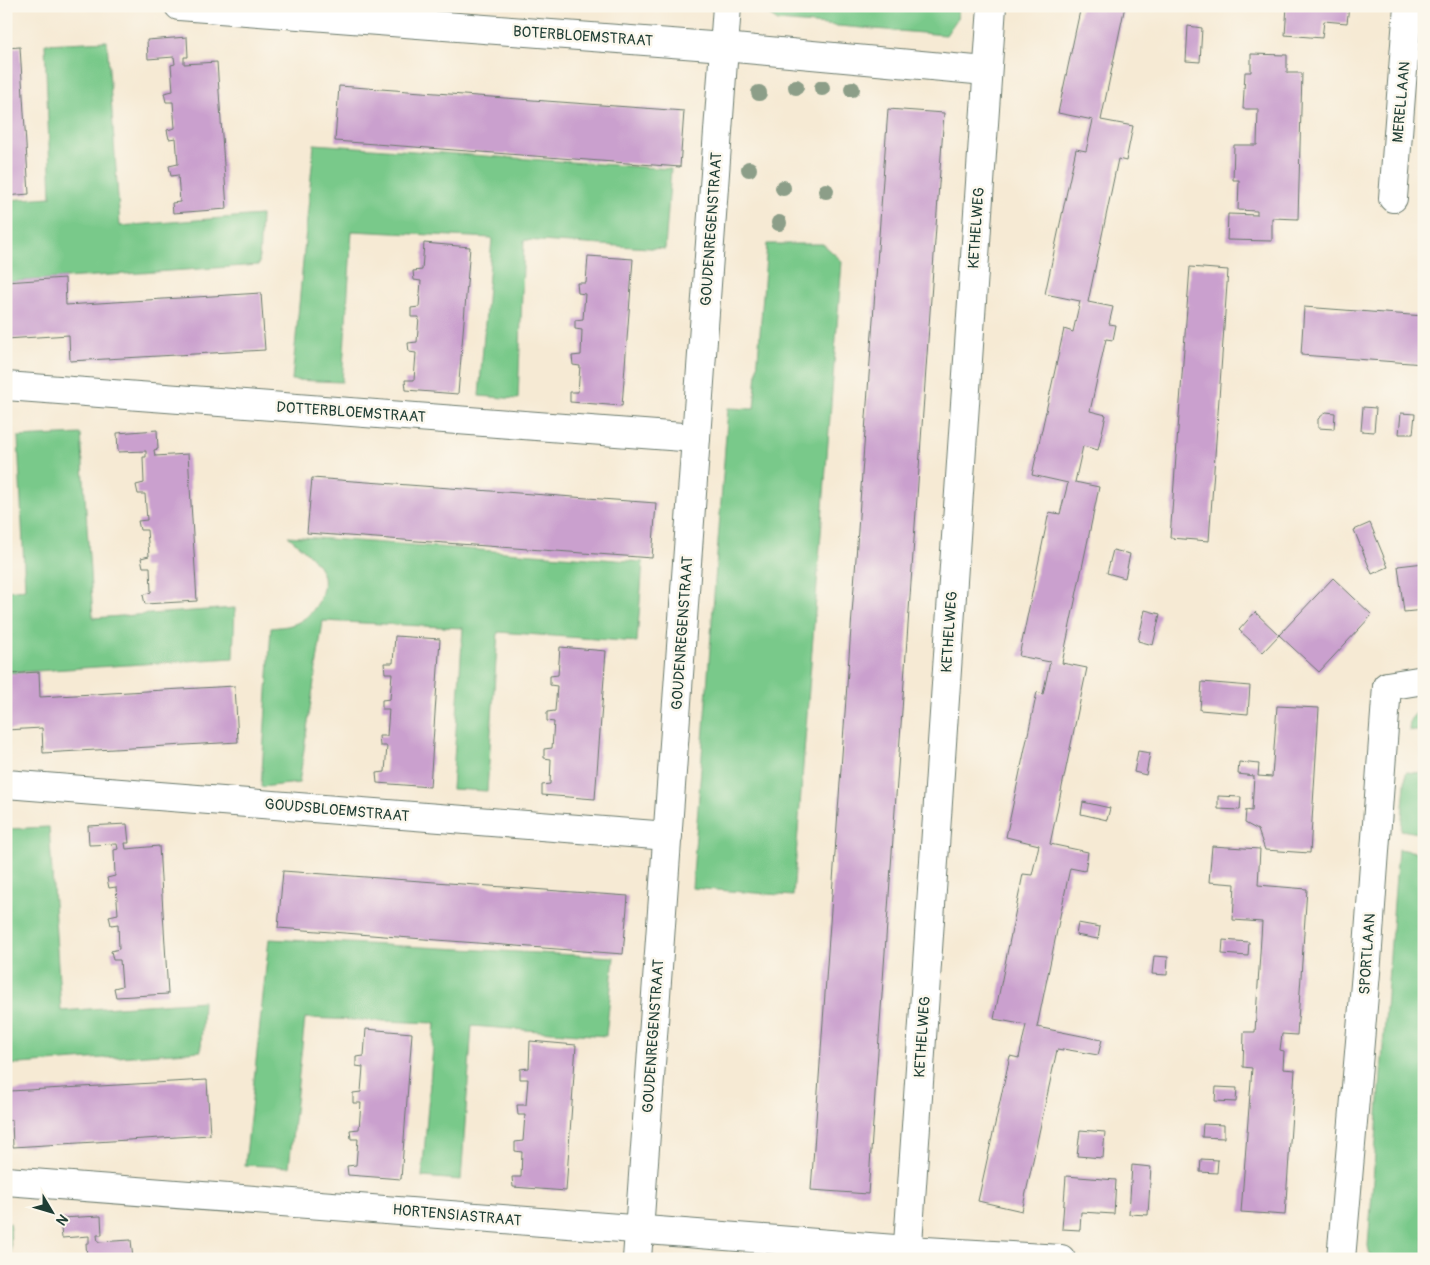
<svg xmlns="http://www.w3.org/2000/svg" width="1430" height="1265" font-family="Pangolin,sans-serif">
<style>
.green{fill:#79c98a;stroke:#4c835f}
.building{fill:#caa0ce}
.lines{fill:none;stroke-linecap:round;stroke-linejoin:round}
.street-casing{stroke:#6a7a6c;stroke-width:30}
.street{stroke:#fff;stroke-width:28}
.tree{fill:#8c9e88}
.labels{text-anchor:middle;stroke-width:5;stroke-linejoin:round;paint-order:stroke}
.street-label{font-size:15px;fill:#1f3d34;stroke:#fbf7ec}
</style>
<rect width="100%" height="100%" fill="#fbf7ec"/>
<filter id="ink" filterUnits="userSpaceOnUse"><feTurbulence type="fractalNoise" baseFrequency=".02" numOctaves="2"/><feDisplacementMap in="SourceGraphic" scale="10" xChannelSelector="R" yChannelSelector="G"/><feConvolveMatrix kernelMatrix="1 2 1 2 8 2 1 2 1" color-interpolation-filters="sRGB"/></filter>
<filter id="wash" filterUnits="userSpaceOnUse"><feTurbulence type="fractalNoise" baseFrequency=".0096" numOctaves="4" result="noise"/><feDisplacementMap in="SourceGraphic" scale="20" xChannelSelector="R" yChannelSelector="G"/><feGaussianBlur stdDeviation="1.12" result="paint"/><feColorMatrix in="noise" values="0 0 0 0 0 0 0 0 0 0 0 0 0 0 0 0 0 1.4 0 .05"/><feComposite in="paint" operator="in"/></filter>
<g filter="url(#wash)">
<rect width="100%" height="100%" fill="#f6ead4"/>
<!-- green -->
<g class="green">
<path d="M 959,6 L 957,19 L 946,35 L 778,21 L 757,7 Z"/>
<path d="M 107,41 L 120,226 L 261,215 L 259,265 L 6,282 L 6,200 L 51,197 L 45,44 Z"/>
<path d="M 314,144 L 671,169 L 665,249 L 524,240 L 518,399 L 479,396 L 492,238 L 352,231 L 342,382 L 292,380 Z"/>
<path d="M 767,244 L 823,244 L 842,261 L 793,896 L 692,888 L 728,408 L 754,409 Z"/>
<path d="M 81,434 L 93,618 L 235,608 L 233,658 L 6,673 L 6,591 L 25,589 L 18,437 Z"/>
<path d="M 288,536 L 643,562 L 637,642 L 498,632 L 487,791 L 452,789 L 463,628 L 323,621 L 299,783 L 261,787 L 271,628 C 277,627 285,627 291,625 C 310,620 326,598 323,577 C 320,561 299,546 288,536 Z"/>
<path d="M 1424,704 L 1424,834 L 1401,830 L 1406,772 L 1421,773 L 1423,732 L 1409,730 L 1410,720 Z"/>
<path d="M 49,827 L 61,1011 L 203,1001 L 201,1051 L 6,1065 L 6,829 Z"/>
<path d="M 1398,849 L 1424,853 L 1424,1259 L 1371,1259 L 1368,1246 Z"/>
<path d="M 269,939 L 614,957 L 606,1036 L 472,1026 L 461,1180 L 422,1177 L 435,1023 L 305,1018 L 289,1167 L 245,1165 Z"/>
<path d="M 6,1223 L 10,1223 L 11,1259 L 6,1259 Z"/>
</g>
<g id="blocks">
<!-- building -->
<g class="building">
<path d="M 654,6 L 672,6 L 671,9 L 654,8 Z"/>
<path d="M 1081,6 L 1125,6 L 1101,120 L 1133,126 L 1126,161 L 1118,159 L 1088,302 L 1113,307 L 1109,324 L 1116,325 L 1113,340 L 1106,339 L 1090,411 L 1106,415 L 1098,450 L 1083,446 L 1075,482 L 1099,487 L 1062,663 L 1087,668 L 1050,844 L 1088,852 L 1085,871 L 1070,868 L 1037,1027 L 1102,1040 L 1098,1055 L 1063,1049 L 1063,1051 L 1057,1050 L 1022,1211 L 978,1201 L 1010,1056 L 1019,1058 L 1026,1025 L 994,1019 L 1023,874 L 1032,875 L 1039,845 L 1006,837 L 1037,692 L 1043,694 L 1050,662 L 1019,656 L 1049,512 L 1060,514 L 1068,483 L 1032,475 L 1064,329 L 1073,332 L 1080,301 L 1045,294 L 1076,149 L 1086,151 L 1093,120 L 1058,113 Z"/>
<path d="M 1287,6 L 1349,6 L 1347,23 L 1324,21 L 1322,38 L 1285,35 Z"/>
<path d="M 1188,26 L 1202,28 L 1200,62 L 1186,61 Z"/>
<path d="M 187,37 L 188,57 L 184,57 L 184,64 L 217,62 L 227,209 L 173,213 L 172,203 L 180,202 L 178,175 L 171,176 L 169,166 L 178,164 L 176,138 L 169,139 L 167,130 L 175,128 L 173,102 L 166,102 L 164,93 L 173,91 L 171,65 L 175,64 L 174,57 L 148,59 L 147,40 Z"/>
<path d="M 20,47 L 29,194 L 6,196 L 6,48 Z"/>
<path d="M 1251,54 L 1287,55 L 1287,73 L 1302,73 L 1298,219 L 1272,218 L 1272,241 L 1227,240 L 1228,214 L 1257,215 L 1257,211 L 1238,210 L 1239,180 L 1233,180 L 1234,145 L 1257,145 L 1258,109 L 1243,109 L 1245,72 L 1251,72 Z"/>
<path d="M 339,86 L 684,111 L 680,167 L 335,141 Z"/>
<path d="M 888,109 L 944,113 L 868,1194 L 811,1190 Z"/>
<path d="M 424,243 L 470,247 L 458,394 L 406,390 L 405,380 L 414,380 L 416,353 L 409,352 L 408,343 L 417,342 L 419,317 L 411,317 L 411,308 L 419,307 L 421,281 L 414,280 L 413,271 L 422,270 Z"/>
<path d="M 588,256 L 633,259 L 622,406 L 570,402 L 570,392 L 578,392 L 580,366 L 573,365 L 572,356 L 581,355 L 582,330 L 575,329 L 575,320 L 583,319 L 585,294 L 578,293 L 577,283 L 586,283 Z"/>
<path d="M 1190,267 L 1228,270 L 1209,541 L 1170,538 Z"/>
<path d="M 65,278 L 66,305 L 261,293 L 265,350 L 70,361 L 69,335 L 6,339 L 6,282 Z"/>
<path d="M 1304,307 L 1424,316 L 1424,364 L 1301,355 Z"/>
<path d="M 1363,407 L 1376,408 L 1374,432 L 1361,431 Z"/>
<path d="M 1326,412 L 1335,413 L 1334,429 L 1318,428 L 1318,419 Z"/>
<path d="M 1401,413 L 1415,414 L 1413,434 L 1399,434 Z"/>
<path d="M 157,430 L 158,449 L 154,450 L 155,456 L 188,454 L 197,601 L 145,604 L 143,595 L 151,592 L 150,567 L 143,567 L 141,558 L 149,556 L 147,530 L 140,530 L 138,521 L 147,520 L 145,494 L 138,494 L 136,485 L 144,483 L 143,457 L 146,457 L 146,451 L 118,452 L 117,433 Z"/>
<path d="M 312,478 L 656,503 L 652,558 L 307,533 Z"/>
<path d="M 1370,523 L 1388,567 L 1372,574 L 1354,530 Z"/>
<path d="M 1113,550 L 1130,554 L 1125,578 L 1107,573 Z"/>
<path d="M 1424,563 L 1424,610 L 1404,612 L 1398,566 Z"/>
<path d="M 1333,578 L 1372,615 L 1319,672 L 1279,635 Z"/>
<path d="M 1145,610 L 1160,614 L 1153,645 L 1138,641 Z"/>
<path d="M 1255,612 L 1279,635 L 1263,652 L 1239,630 Z"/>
<path d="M 395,636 L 440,639 L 430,787 L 377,783 L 376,773 L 385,772 L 387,746 L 380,746 L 379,736 L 387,736 L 389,709 L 382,709 L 382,700 L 390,699 L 392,673 L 385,673 L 384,663 L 393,663 Z"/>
<path d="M 560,647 L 606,651 L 595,799 L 542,795 L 542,785 L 550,784 L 551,759 L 544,758 L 544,749 L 552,748 L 554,722 L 547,721 L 547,712 L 555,711 L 557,686 L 550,685 L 550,676 L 558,675 Z"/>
<path d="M 39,672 L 40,697 L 235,686 L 238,742 L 43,753 L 42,728 L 6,730 L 6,674 Z"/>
<path d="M 1202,682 L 1250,686 L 1248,714 L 1200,710 Z"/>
<path d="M 1277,706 L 1319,708 L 1310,853 L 1265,850 L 1258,830 L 1245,823 L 1246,810 L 1252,811 L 1254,776 L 1238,774 L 1239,762 L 1259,764 L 1258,776 L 1272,777 Z"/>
<path d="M 1138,751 L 1150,753 L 1146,775 L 1134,772 Z"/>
<path d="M 1218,796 L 1241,797 L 1240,810 L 1218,809 Z"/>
<path d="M 1083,802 L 1110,808 L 1107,820 L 1081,814 Z"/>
<path d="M 127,824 L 129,843 L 125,843 L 126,849 L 159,846 L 168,994 L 116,997 L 114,988 L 122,986 L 120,960 L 113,960 L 111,951 L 119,949 L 118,924 L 111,925 L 109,916 L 118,914 L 116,887 L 109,888 L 107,878 L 115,876 L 114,850 L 118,849 L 117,844 L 89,845 L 88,826 Z"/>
<path d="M 1212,846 L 1260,849 L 1258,885 L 1307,889 L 1297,1035 L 1282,1034 L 1280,1050 L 1284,1051 L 1283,1069 L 1295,1070 L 1285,1215 L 1241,1212 L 1252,1068 L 1243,1067 L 1244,1032 L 1255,1032 L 1262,922 L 1233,920 L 1235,884 L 1209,882 Z"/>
<path d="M 283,871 L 628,896 L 623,954 L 278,928 Z"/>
<path d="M 1078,923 L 1100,927 L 1098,939 L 1076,935 Z"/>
<path d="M 1223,940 L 1249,942 L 1248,956 L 1222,954 Z"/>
<path d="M 1154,956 L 1168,957 L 1167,975 L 1152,974 Z"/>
<path d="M 366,1029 L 412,1033 L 401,1179 L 348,1175 L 347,1166 L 356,1165 L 358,1139 L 351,1139 L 350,1130 L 359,1129 L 361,1103 L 353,1103 L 353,1093 L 361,1092 L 363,1067 L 356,1066 L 356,1057 L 364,1056 Z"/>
<path d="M 530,1041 L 576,1045 L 566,1191 L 513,1187 L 512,1177 L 521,1177 L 522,1152 L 515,1151 L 515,1142 L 523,1141 L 525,1115 L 518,1115 L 517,1105 L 526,1105 L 528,1079 L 520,1079 L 520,1069 L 529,1068 Z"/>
<path d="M 6,1065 L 9,1065 L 10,1091 L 207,1080 L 210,1135 L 13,1147 L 12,1120 L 6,1121 Z"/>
<path d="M 1216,1087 L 1237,1088 L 1236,1102 L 1215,1101 Z"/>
<path d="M 1203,1124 L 1224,1125 L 1224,1138 L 1202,1137 Z"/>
<path d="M 1080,1130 L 1105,1132 L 1103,1158 L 1077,1156 Z"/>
<path d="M 1201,1159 L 1218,1160 L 1217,1173 L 1200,1172 Z"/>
<path d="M 1132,1165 L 1151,1167 L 1148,1215 L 1129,1214 Z"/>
<path d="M 1066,1176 L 1116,1180 L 1114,1214 L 1081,1212 L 1080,1230 L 1062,1229 Z"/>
<path d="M 101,1216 L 102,1235 L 97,1235 L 98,1242 L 131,1240 L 133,1259 L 87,1259 L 86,1243 L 89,1243 L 89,1236 L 62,1238 L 60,1218 Z"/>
</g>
</g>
</g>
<g filter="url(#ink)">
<use href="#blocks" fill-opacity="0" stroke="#6a7a6c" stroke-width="1"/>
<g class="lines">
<!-- street casing -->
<g class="street-casing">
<g id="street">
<path d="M 179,6 L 724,47 L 986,71"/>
<path d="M 1393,198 L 1408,6"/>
<path d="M 6,386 L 696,438"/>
<path d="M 6,784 L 668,836"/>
<path d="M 6,1181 L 908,1250 L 1061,1259"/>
<path d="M 637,1259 L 727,6"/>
<path d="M 907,1259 L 992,6"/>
<path d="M 1341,1259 L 1367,961 L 1387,686 L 1424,680"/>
</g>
</g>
<!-- street -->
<use href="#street" class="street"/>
</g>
<!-- trees -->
<g class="tree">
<circle cx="796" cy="87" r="8"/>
<circle cx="822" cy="88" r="8"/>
<circle cx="852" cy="89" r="8"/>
<circle cx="759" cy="93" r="8"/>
<circle cx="749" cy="169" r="8"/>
<circle cx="783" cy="188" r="8"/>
<circle cx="826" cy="191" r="8"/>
<circle cx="779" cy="223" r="8"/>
</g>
</g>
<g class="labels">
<!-- street labels -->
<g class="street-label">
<text transform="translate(583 36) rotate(4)" y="5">BOTERBLOEMSTRAAT</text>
<text transform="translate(1401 102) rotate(-85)" y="5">MERELLAAN</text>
<text transform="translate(976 228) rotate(-86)" y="5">KETHELWEG</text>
<text transform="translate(711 229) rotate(-86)" y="5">GOUDENREGENSTRAAT</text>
<text transform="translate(351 412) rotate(4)" y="5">DOTTERBLOEMSTRAAT</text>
<text transform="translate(949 632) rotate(-86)" y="5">KETHELWEG</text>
<text transform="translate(682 633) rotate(-86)" y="5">GOUDENREGENSTRAAT</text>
<text transform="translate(337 810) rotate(5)" y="5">GOUDSBLOEMSTRAAT</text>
<text transform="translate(1367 954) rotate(-86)" y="5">SPORTLAAN</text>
<text transform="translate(653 1036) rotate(-86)" y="5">GOUDENREGENSTRAAT</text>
<text transform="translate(922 1037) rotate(-86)" y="5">KETHELWEG</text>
<text transform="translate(457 1215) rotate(5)" y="5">HORTENSIASTRAAT</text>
</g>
</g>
<!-- margin -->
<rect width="1430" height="1265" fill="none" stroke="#fbf7ec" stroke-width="25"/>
<!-- north arrow -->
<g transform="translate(52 1212) rotate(128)" stroke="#fbf7ec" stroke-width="4" paint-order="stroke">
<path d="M0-4L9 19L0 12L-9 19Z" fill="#1f3d34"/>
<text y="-8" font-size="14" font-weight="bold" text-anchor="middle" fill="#1f3d34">N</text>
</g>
</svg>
